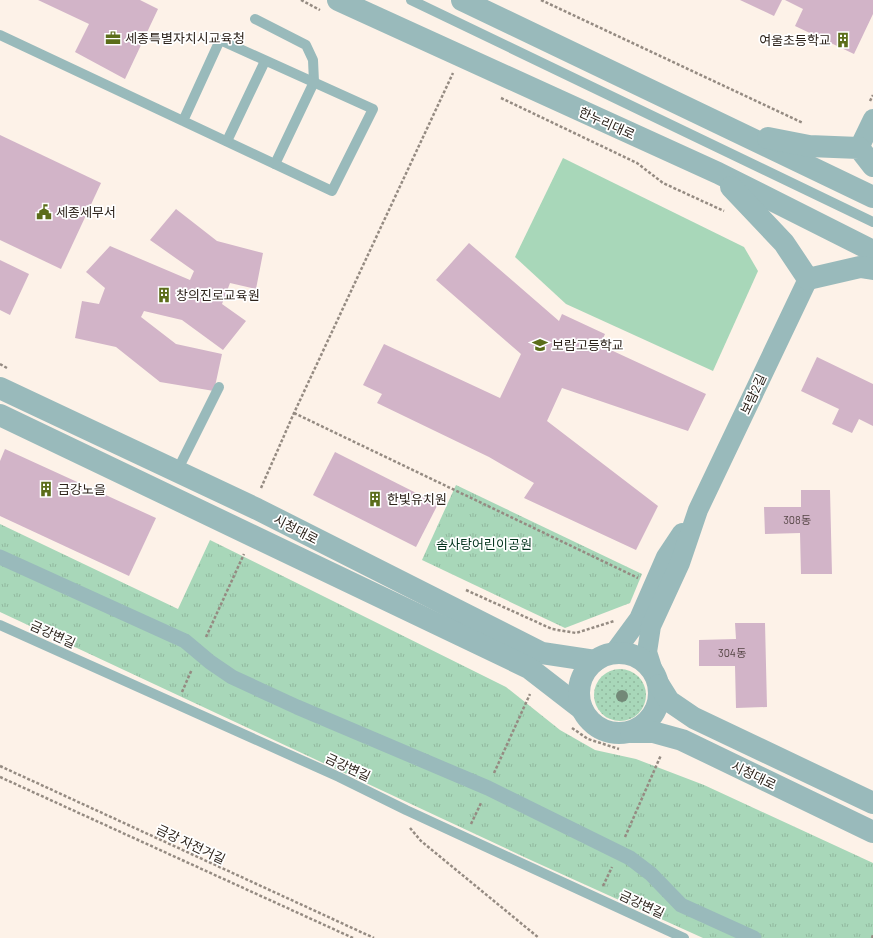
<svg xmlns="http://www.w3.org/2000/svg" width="873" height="938" font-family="Barlow,'Noto Sans KR',sans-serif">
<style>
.grass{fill:url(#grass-dots)}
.park{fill:url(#park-tufts)}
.pitch{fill:#a8d7b9}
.building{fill:#d2b4c8}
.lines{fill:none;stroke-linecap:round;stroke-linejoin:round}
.path{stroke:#958b82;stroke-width:2.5;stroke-dasharray:3 2;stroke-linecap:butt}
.service{stroke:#99babb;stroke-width:10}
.pedestrian{stroke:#99babb;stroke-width:15}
.minor{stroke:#99babb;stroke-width:20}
.tertiary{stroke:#99babb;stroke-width:22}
.tree{fill:#738978}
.labels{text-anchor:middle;stroke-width:3.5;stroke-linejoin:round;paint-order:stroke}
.number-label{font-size:11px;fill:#564646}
.poi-label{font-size:13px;fill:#2c221a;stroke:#fff;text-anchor:start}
.street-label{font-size:13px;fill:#2c221a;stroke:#fff}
.park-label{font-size:13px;fill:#02331c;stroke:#fff}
</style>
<defs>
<pattern id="grass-dots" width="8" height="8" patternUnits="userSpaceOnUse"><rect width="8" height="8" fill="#a8d7b9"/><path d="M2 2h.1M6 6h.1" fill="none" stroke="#91b89e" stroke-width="1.8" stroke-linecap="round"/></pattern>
<pattern id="park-tufts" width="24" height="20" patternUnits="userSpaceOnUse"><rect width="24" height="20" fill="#a8d7b9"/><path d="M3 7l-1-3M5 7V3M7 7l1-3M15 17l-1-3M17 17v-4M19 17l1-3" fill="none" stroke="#91b89e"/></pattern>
</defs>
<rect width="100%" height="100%" fill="#fdf2e8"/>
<!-- grass -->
<circle class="grass" cx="620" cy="695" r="26"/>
<!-- park -->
<g class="park">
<path d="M 456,485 L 642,574 L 630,603 L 565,628 L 422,560 Z"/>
<path d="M 0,524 L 178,609 L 210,540 L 506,687 L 560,730 L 595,750 L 636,759 L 704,785 L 873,863 L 873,938 L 703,938 L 535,862 L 0,612 Z"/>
</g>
<!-- pitch -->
<path class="pitch" d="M 563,158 L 744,247 L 758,271 L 713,371 L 566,304 L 515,257 Z"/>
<!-- building -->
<g class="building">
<path d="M 38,0 L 140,0 L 158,9 L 125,79 L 75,52 L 89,24 Z"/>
<path d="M 740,0 L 782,0 L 774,16 Z"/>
<path d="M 785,0 L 873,0 L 873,14 L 854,54 L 795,26 L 803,9 Z"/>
<path d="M 0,135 L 101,183 L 61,269 L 0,240 Z"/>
<path d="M 176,209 L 217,241 L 263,253 L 256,289 L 230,283 L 222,304 L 246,321 L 223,350 L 182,320 L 144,311 L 141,317 L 176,344 L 222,354 L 214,391 L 160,382 L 116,347 L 75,338 L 82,301 L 99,304 L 105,288 L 86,272 L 110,246 L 190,280 L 194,271 L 150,240 Z"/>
<path d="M 469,243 L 559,321 L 562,314 L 605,334 L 600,345 L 706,394 L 688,431 L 562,388 L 547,421 L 658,506 L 636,550 L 524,498 L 534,483 L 489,457 L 377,403 L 382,394 L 363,385 L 384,344 L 500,398 L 521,354 L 436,280 Z"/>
<path d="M 0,260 L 29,274 L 10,315 L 0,310 Z"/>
<path d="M 817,357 L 873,384 L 873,426 L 859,419 L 852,433 L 832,424 L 839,409 L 801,391 Z"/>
<path d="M 5,449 L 156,518 L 129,576 L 0,516 L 0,461 Z"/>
<path d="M 335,452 L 438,504 L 416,547 L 313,495 Z"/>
<path d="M 801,490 L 830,490 L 832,574 L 801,574 L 800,533 L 765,534 L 764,507 L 801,507 Z"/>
<path d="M 735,623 L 765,623 L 767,707 L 736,708 L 735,666 L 699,666 L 699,640 L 736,639 Z"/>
</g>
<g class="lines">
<!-- path -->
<g class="path">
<path d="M 301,0 L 320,10"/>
<path d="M 541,0 L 803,123"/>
<path d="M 501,98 L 637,163 L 663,183 L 724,211"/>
<path d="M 870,101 L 873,95"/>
<path d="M 0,364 L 7,368"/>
<path d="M 294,413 L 638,578"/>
<path d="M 261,488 L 294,413 L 453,73"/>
<path d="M 466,590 L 552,629 L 576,633 L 614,621"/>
<path d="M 206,637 L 244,554"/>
<path d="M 182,692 L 192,669"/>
<path d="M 572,728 L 588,739 L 619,749"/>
<path d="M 0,766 L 374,938"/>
<path d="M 494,773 L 530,694"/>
<path d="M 0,777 L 353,938"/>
<path d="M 471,824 L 481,803"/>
<path d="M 410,828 L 421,841 L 539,938"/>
<path d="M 625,837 L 661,755"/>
<path d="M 603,886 L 612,867"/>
<path d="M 872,938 L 873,935"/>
</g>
<!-- service -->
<g class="service">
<path d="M 411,0 L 873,222"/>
<path d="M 255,19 L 306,45 L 313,60 L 314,82 L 275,164"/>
<path d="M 0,35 L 332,191 L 373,109 L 220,40 L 183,121"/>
<path d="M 227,141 L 265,61"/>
<path d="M 177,471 L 219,387"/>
<path d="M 0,625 L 339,777 L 406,810 L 684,938"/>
</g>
<!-- pedestrian -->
<path class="pedestrian" d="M 0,557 L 185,641 L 210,662 L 232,677 L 297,707 L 488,788 L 630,858 L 651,874 L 681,905 L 754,938"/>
<!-- minor -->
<g class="minor">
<path d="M 859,148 L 873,119"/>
<path d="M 614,653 L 639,619 L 666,557 L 682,533"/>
<path d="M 653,671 L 647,652 L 651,626 L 680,563 L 698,510 L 808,279"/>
</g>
<!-- tertiary -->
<g class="tertiary">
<path d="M 338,0 L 718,173 L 873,251"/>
<path d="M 462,0 L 873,197"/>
<path d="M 768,138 L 809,146 L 859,148 L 873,166"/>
<path d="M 731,187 L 784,243 L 808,279 L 860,267 L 873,269"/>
<path d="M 0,388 L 257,509 L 542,653 L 595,661"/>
<path d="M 0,415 L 529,668 L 582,709"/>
<circle cx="619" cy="693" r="40"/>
<path d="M 659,685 L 669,701 L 694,718 L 873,803"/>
<path d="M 631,732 L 653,732 L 682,740 L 873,832"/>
</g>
</g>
<!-- trees -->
<circle class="tree" cx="622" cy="696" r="6"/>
<!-- icons -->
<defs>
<g id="office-bare" transform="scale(1.2)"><path d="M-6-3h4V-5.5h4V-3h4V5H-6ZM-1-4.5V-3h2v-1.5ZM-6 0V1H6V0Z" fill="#5b6d1a" stroke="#fff" stroke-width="2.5" paint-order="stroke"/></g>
<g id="building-bare" transform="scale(1.2)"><path d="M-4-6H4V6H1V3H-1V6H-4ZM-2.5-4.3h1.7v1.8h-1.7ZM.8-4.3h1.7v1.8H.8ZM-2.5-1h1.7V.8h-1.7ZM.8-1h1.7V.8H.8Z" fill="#5b6d1a" stroke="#fff" stroke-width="2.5" paint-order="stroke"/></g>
<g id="civic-bare" transform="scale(1.2)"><path d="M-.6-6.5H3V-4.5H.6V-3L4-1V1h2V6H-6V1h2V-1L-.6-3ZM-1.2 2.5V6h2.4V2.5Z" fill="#5b6d1a" stroke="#fff" stroke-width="2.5" paint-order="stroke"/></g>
<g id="school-bare" transform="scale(1.2)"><path d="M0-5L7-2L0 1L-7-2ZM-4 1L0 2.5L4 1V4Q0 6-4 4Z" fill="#5b6d1a" stroke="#fff" stroke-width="2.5" paint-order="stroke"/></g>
</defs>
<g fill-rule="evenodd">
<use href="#office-bare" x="113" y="38"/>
<use href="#building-bare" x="843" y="40"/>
<use href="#civic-bare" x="44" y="212"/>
<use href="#building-bare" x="164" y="295"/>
<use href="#school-bare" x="540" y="345"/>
<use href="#building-bare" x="46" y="489"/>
<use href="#building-bare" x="375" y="499"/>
</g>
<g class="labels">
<!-- number labels -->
<g class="number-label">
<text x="797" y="524">308동</text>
<text x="732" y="657">304동</text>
</g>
<!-- poi labels -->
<g class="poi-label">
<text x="125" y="43">세종특별자치시교육청</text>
<text x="831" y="45" text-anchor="end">여울초등학교</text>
<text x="56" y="217">세종세무서</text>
<text x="176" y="300">창의진로교육원</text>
<text x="552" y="350">보람고등학교</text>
<text x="58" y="494">금강노을</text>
<text x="387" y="504">한빛유치원</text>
</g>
<!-- street labels -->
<g class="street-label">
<text transform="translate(607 123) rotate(24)" y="5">한누리대로</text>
<text transform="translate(753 394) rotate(-65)" y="5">보람2길</text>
<text transform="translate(296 529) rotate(27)" y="5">시청대로</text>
<text transform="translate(53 634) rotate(24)" y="5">금강변길</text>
<text transform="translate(348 767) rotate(25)" y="5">금강변길</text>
<text transform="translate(754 775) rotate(26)" y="5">시청대로</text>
<text transform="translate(191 844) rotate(25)" y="5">금강 자전거길</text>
<text transform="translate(642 904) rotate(25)" y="5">금강변길</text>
</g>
<!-- park labels -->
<g class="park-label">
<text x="484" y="549">솜사탕어린이공원</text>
</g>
</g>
</svg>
